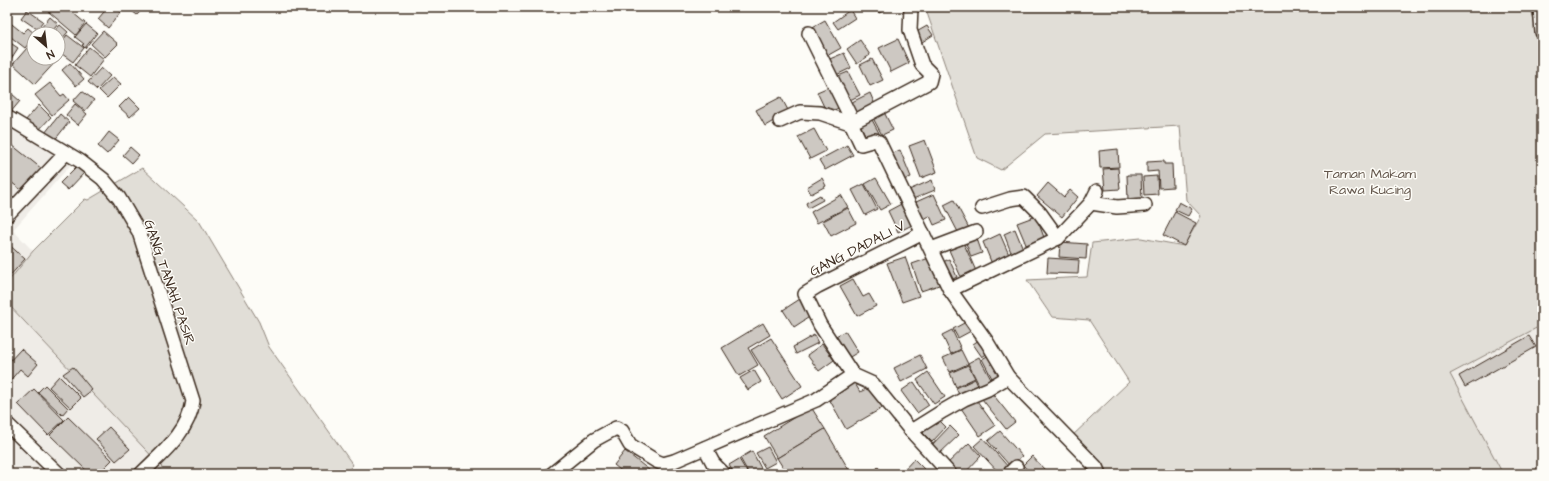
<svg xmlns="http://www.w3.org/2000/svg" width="1549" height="481" font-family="'Architects Daughter',sans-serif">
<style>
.built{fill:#efece7}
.green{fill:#e1ded7;stroke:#8e847a}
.building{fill:#cdc8c2;stroke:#3b2a1e}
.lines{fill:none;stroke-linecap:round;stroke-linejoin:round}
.minor-casing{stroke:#3b2a1e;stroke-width:16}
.minor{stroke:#fdfcf7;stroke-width:13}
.labels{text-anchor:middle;stroke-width:3;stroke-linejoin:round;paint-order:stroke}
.park-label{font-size:14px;fill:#64574c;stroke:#fdfcf7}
.street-label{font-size:14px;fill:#3b2a1e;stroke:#fdfcf7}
</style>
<rect width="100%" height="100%" fill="#fdfcf7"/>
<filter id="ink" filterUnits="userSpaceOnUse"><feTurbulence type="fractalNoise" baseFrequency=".025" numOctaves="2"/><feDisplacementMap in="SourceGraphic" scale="8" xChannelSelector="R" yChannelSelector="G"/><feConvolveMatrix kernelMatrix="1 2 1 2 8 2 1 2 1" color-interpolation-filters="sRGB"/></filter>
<g filter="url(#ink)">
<!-- built -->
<g class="built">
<path d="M 7,120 L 75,160 L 13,230 L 33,251 L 7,283 Z"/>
<path d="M 7,303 L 163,467 L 156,474 L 7,474 Z"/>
<path d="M 1542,325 L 1542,474 L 1503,474 L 1449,374 Z"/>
</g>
<!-- green -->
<g class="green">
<path d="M 925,7 L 1531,7 L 1542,61 L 1542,325 L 1450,374 L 1503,474 L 1107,474 L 1070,438 L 1129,382 L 1089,320 L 1052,317 L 1027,280 L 1087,277 L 1092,243 L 1141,238 L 1184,246 L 1201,216 L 1186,200 L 1180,126 L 1045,134 L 1001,170 L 977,158 Z"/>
<path d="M 142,168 L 199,221 L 259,322 L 269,347 L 353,465 L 344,474 L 156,474 L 162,467 L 7,303 L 7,283 L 33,251 L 85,199 L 88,200 Z"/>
</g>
<!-- building -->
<g class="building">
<path d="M 43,7 L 66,7 L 85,23 L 76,35 Z"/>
<path d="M 108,7 L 115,7 L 121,12 L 108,28 L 98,19 Z"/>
<path d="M 127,7 L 144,7 L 137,15 Z"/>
<path d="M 876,7 L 892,7 L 879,13 Z"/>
<path d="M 27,10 L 43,21 L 37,29 L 21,18 Z"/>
<path d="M 850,10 L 855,18 L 838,29 L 833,22 Z"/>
<path d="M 50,17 L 58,24 L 50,34 L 38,34 L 37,33 Z"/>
<path d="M 825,20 L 841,48 L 825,57 L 809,29 Z"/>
<path d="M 8,21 L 23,33 L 28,28 L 35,34 L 34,34 L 34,37 L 25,48 L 7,34 L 7,23 Z"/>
<path d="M 86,24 L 97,33 L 85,48 L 82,45 L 84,44 L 75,37 Z"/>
<path d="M 60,25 L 68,32 L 58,43 L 58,34 L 52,34 Z"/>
<path d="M 927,26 L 933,35 L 919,44 L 913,34 Z"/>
<path d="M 103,31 L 118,44 L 105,57 L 91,44 Z"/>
<path d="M 67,35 L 84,48 L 73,62 L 58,51 L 58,47 Z"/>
<path d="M 898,39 L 909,63 L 891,72 L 879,48 Z"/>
<path d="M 34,40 L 34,58 L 59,58 L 35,84 L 13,64 Z"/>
<path d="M 860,40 L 870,55 L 857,64 L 847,49 Z"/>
<path d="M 9,42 L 18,48 L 9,62 L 7,61 L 7,45 Z"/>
<path d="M 89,47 L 104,59 L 90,77 L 75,65 Z"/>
<path d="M 844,53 L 851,68 L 832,77 L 825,61 Z"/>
<path d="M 872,59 L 883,80 L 870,86 L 860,65 Z"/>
<path d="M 70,63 L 84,79 L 76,86 L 62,70 Z"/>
<path d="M 101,68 L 110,76 L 97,90 L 88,82 Z"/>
<path d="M 848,72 L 860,95 L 848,101 L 836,77 Z"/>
<path d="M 113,77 L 121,84 L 107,98 L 99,90 Z"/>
<path d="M 50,83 L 61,96 L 64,94 L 69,100 L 52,115 L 35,95 Z"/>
<path d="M 831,86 L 841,107 L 827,113 L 817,92 Z"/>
<path d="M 82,91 L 94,100 L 85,111 L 73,101 Z"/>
<path d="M 870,93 L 876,107 L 856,116 L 850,103 Z"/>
<path d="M 12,94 L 20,101 L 10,113 L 7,111 L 7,100 Z"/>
<path d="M 129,97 L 140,108 L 130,117 L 119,107 Z"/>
<path d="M 781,97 L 789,112 L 765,126 L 756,110 Z"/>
<path d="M 75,104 L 87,114 L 78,125 L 66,115 Z"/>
<path d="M 39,105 L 51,117 L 37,132 L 25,121 Z"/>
<path d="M 884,112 L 893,130 L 882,135 L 873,118 Z"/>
<path d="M 60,114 L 69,122 L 54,141 L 45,133 Z"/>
<path d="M 870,116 L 879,133 L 867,139 L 859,122 Z"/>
<path d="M 814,129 L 826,151 L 810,159 L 798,137 Z"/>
<path d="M 109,132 L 119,140 L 107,154 L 98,146 Z"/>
<path d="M 925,140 L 937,172 L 921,178 L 909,146 Z"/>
<path d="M 7,141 L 42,169 L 24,192 L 7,179 Z"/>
<path d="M 847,145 L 853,155 L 825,170 L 819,160 Z"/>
<path d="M 130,147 L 139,155 L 132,163 L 123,155 Z"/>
<path d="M 1118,149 L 1119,167 L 1100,168 L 1099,151 Z"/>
<path d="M 900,150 L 911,177 L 899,182 L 888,155 Z"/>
<path d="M 1164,161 L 1164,164 L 1172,164 L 1173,187 L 1159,188 L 1158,171 L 1147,172 L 1147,162 Z"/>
<path d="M 77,166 L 84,173 L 68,190 L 60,183 Z"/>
<path d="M 1118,168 L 1120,189 L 1105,190 L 1103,169 Z"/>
<path d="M 1127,175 L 1141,175 L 1142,200 L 1128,200 Z"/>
<path d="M 1157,176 L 1158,194 L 1144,195 L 1143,177 Z"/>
<path d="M 822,178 L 826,186 L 811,194 L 807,187 Z"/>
<path d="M 876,178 L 891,204 L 880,210 L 865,184 Z"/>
<path d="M 932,180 L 935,190 L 913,199 L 909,190 Z"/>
<path d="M 1048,183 L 1064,197 L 1070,190 L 1078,197 L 1062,217 L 1037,196 Z"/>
<path d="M 864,184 L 877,209 L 865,215 L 852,190 Z"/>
<path d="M 934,194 L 946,220 L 934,225 L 930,216 L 923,219 L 916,202 Z"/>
<path d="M 820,195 L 823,200 L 808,208 L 806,203 Z"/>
<path d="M 841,195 L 848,207 L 817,223 L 811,212 Z"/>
<path d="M 954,200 L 970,230 L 960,236 L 944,205 Z"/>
<path d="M 1179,202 L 1192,209 L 1188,216 L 1175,210 Z"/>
<path d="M 903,203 L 914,224 L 898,232 L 888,211 Z"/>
<path d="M 848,208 L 856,223 L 831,236 L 823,221 Z"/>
<path d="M 1175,212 L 1196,223 L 1184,246 L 1163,235 Z"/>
<path d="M 1036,216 L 1045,240 L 1027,247 L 1017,223 Z"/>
<path d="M 1015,229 L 1024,251 L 1012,255 L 1004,234 Z"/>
<path d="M 1000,234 L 1010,257 L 992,264 L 983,242 Z"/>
<path d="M 976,236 L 982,253 L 971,257 L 965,240 Z"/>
<path d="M 1060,242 L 1087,244 L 1086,259 L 1059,257 Z"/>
<path d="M 7,243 L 25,259 L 7,279 Z"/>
<path d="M 964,244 L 976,271 L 961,277 L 949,250 Z"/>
<path d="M 905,257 L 919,296 L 902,302 L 887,263 Z"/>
<path d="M 932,257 L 942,284 L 921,291 L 912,264 Z"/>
<path d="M 1048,258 L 1079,260 L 1078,274 L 1047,273 Z"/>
<path d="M 949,259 L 957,277 L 949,281 L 941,263 Z"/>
<path d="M 853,279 L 863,297 L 869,294 L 876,306 L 857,316 L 840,286 Z"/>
<path d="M 803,297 L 814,314 L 794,327 L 783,310 Z"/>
<path d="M 966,322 L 971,331 L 958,338 L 953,329 Z"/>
<path d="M 763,323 L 770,335 L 748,348 L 758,365 L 739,376 L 722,348 Z"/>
<path d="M 952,330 L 961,349 L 951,354 L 942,335 Z"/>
<path d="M 845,331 L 858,352 L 845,360 L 832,338 Z"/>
<path d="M 814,335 L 818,343 L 796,354 L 793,347 Z"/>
<path d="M 1529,336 L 1536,347 L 1465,387 L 1459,376 Z"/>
<path d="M 771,338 L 802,386 L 782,399 L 751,350 Z"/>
<path d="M 982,338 L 991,351 L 982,357 L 973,344 Z"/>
<path d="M 822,344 L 834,360 L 819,371 L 807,355 Z"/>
<path d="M 21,349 L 38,364 L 28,376 L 20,369 L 7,384 L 7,364 Z"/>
<path d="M 961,350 L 968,364 L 950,372 L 943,358 Z"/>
<path d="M 991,354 L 1004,376 L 994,382 L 982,359 Z"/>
<path d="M 920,355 L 927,369 L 901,382 L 894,368 Z"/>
<path d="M 979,357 L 993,383 L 981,389 L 968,363 Z"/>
<path d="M 968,365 L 975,378 L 956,387 L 950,373 Z"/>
<path d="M 73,367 L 92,390 L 83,397 L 63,374 Z"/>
<path d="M 754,370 L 761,382 L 748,390 L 740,378 Z"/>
<path d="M 928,372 L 945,397 L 934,404 L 917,380 Z"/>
<path d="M 59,376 L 81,398 L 71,408 L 49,387 Z"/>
<path d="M 975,379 L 980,390 L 961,399 L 956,388 Z"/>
<path d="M 854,382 L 860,392 L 872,386 L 884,407 L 846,429 L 828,397 Z"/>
<path d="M 914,382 L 929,405 L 917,413 L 901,391 Z"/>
<path d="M 45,385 L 68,408 L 62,415 L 38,392 Z"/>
<path d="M 34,389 L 64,420 L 48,435 L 18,404 Z"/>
<path d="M 991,392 L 1015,422 L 1006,429 L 982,399 Z"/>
<path d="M 975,398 L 995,426 L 980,436 L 961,408 Z"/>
<path d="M 811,407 L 825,429 L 777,458 L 764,436 Z"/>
<path d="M 68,417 L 112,460 L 98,474 L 90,474 L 50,435 Z"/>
<path d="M 937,418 L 946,427 L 932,442 L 923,433 Z"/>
<path d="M 950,426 L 959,435 L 938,455 L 930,447 Z"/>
<path d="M 109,427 L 130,449 L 116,461 L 96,439 Z"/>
<path d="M 825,429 L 849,470 L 843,474 L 787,474 L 777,458 Z"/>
<path d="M 1000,431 L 1022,456 L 1010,466 L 988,441 Z"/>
<path d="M 983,438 L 1009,468 L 1003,474 L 1000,474 L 974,446 Z"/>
<path d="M 969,443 L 981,456 L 964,474 L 957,474 L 947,464 Z"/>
<path d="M 768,447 L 776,462 L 765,468 L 756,453 Z"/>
<path d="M 625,451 L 654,474 L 625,474 L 614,465 Z"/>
<path d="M 752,451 L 764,474 L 749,474 L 740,458 Z"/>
<path d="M 1032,456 L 1044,469 L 1048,474 L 1031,474 L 1023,465 Z"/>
<path d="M 739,459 L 748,474 L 734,474 L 729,465 Z"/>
<path d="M 914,459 L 925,470 L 920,474 L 900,474 Z"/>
<path d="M 878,467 L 884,474 L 871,474 Z"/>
</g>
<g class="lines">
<!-- minor casing -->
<g class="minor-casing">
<g id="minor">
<path d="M 911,7 L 910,30 L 922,65 L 931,74 L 929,82 L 853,122 L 853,127 L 861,144 L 875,140 L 879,142 L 950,290 L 987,342 L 1008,377 L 1096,467 L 1099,474"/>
<path d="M 1540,7 L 1542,32"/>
<path d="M 809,33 L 853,122"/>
<path d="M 7,117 L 80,161 L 103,179 L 119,198 L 139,232 L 193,401 C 189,432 162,453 141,474"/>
<path d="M 780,121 L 800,112 L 820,113 L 853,124"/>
<path d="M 1091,203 L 1117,207 L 1145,205"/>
<path d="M 982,208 L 1010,199 L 1024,197 L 1040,213 L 1058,238"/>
<path d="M 7,215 L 66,153"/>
<path d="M 931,249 L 976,232"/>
<path d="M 950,290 L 1058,238 L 1091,203 L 1097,191"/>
<path d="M 853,375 L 820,325 L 805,294 L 818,286 L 923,233"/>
<path d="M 7,424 L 59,474"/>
<path d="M 911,431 L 943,411 L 964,399 L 988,389 L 1008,377"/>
<path d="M 705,448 L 713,463 L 724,474"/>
<path d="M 552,474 L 594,440 L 616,428 L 622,431 L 630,445 L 656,461 L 663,464 L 674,461 L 816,400 L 853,375 L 873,384 L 911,431 L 950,474"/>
<path d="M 1009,474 L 1016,467"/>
</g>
</g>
<!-- minor -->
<use href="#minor" class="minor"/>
</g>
</g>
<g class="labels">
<!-- park labels -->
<g class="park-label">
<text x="1370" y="178">Taman Makam<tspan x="1370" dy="16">Rawa Kucing</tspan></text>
</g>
<!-- street labels -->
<g class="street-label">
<text transform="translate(857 248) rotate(-27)" y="5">GANG DADALI V</text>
<text transform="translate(170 282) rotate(71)" y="5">GANG TANAH PASIR</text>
</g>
</g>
<!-- margin -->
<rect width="1549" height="481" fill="none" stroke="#fdfcf7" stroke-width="24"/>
<rect x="12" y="12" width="1525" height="457" fill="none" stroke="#3b2a1e" stroke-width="1.5" filter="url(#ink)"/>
<!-- north arrow -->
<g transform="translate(46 46) rotate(152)"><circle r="19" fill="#fdfcf7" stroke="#afa8a0"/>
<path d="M0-3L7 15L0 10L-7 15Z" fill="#3b2a1e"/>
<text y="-6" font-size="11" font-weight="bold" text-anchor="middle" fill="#3b2a1e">N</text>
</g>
</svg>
